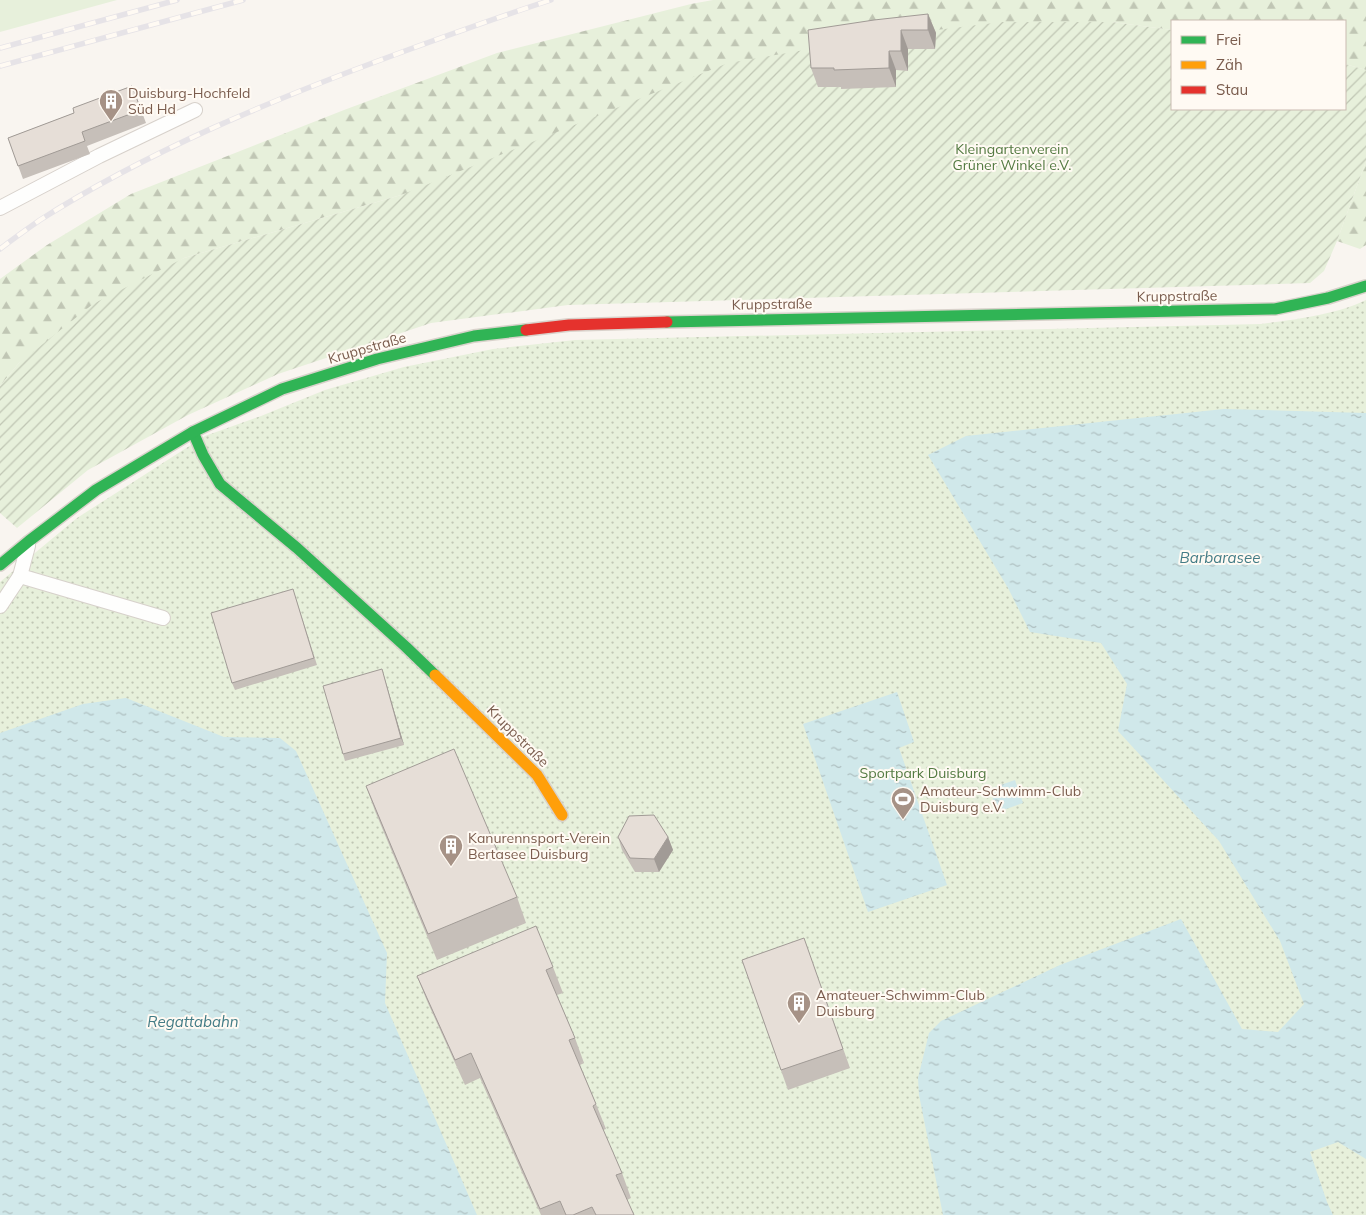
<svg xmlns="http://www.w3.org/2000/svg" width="1366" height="1215" font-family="Mulish,sans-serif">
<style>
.grass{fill:#e7f0db}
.forest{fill:url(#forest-firs)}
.park{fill:url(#park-dots)}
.garden{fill:url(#garden-furrows)}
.water{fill:url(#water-ripples)}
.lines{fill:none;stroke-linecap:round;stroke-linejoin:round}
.lane-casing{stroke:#d7d1cb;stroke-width:16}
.fast-casing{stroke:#d9d2cb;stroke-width:14}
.slow-casing{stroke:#d9d2cb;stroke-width:14}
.jam-casing{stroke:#d9d2cb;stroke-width:14}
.lane{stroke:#fefefd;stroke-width:14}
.fast{stroke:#30b455;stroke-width:11}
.slow{stroke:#ff9f0a;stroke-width:11}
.jam{stroke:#e5322d;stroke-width:11}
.rail-casing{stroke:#e6e3e7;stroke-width:5.5}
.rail{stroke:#fffaf3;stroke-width:4;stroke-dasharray:11;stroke-linecap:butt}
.wall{fill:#c6bfb9}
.shaded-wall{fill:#a19b96}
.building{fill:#e6ded7;stroke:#a19b96}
.labels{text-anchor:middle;stroke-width:4;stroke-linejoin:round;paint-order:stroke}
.poi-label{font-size:14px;fill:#7a5c4d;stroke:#fffaf3;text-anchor:start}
.park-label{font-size:14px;fill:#537a41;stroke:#fffaf3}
.street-label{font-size:14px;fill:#7a5c4d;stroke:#fffaf3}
.water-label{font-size:15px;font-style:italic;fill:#437c86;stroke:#fffaf3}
</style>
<defs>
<pattern id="forest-firs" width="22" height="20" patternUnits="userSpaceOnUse" patternTransform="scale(1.25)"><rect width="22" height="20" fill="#e7f0db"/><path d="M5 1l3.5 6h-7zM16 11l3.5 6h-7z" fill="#c0c6b4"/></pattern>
<pattern id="park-dots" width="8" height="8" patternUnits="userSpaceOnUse" patternTransform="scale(1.25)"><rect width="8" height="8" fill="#e7f0db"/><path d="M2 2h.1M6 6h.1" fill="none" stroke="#c0c6b4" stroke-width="1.8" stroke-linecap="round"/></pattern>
<pattern id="garden-furrows" width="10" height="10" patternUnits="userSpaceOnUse" patternTransform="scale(1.25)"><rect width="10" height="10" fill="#e7f0db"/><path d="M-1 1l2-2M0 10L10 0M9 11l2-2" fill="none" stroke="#c0c6b4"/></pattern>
<pattern id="water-ripples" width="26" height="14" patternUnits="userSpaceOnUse" patternTransform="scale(1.25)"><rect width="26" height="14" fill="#d0e8ea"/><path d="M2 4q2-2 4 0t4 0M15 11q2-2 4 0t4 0" fill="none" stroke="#aebfc0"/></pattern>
</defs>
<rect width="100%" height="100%" fill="#f9f5f0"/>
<!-- grass -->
<path class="grass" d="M 0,0 L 117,0 L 0,32 Z"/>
<!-- forest -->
<g class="forest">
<path d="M 713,0 L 1366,0 L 1366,70 L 1345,64 L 1345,21 L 1172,21 L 1172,30 L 1112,22 L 401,195 L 184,258 L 19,363 L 0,386 L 0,279 L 47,245 L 131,194 L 344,110 L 497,53 L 691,4 Z"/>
<path d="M 1366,161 L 1366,245 L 1360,249 L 1337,241 Z"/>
</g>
<!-- park -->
<path class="park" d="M 1366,300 L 1366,1215 L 0,1215 L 0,582 L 77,518 L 205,436 L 261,416 L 325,390 L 404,367 L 493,349 L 575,340 L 1261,324 C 1293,320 1338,314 1366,300 Z"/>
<!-- garden -->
<path class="garden" d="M 1002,22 L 1112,22 L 1172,30 L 1172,109 L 1345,109 L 1345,64 L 1366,70 L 1366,161 L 1337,241 L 1327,264 L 1324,271 L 1310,283 L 568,305 L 431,323 L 278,374 L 188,415 L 88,470 L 17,528 L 0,513 L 0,386 L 19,363 L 93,304 L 184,258 L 401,195 L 728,63 L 887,36 Z"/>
<!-- water -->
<g class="water">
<path d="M 1224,409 L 1366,413 L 1366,1159 L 1338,1142 L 1310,1152 L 1327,1202 L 1333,1215 L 943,1215 L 919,1095 L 918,1078 L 929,1033 L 941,1021 L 1060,965 L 1181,919 L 1242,1029 L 1278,1032 L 1304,1004 L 1280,941 L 1219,841 L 1118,731 L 1127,684 L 1101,643 L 1030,632 L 1008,588 L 928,455 L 966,436 Z"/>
<path d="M 897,692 L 914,742 L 899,748 L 947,885 L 868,912 L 803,724 Z"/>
<path d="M 126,698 L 224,737 L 280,738 L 296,751 L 387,953 L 385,1003 L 477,1215 L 0,1215 L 0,733 L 83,704 Z"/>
<path d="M 1015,780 L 1023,803 L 998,812 L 989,789 Z"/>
</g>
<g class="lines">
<!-- lane casing -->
<g class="lane-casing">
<g id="lane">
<path d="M 0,208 L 99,156 L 195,110"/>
<path d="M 20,576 L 163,618"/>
<path d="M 0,606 L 20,576 L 28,546"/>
</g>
</g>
<!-- fast casing -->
<g class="fast-casing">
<g id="fast">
<path d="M 667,322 L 1275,309 L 1328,298 L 1366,286"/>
<path d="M 193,432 L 203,455 L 220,484 L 297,548 L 406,647 L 435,675"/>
<path d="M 0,565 L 29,541 L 96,490 L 193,432 L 282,389 L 377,359 L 474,336 L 526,330"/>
</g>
</g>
<!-- slow casing -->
<g class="slow-casing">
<path id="slow" d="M 435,675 L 537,775 L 562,815"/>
</g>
<!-- jam casing -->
<g class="jam-casing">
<path id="jam" d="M 526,330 L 569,325 L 667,322"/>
</g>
<!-- lane -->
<use href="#lane" class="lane"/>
<!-- fast -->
<use href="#fast" class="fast"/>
<!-- slow -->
<use href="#slow" class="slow"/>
<!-- jam -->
<use href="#jam" class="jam"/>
<!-- rail casing -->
<g class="rail-casing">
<g id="rail">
<path d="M 0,48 L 177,0"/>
<path d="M 0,66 L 243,0"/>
<path d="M 0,249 C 13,239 27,229 40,220 C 150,150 272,100 394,55 C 446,36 498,17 551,0"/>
</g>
</g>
<!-- rail -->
<use href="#rail" class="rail"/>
</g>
<!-- wall -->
<g class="wall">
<path d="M 928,14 L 936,33 L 935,49 L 908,49 L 908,71 L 896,70 L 896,87 L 841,89 L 841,87 L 818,87 L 811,68 Z"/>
<path d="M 132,86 L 146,123 L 87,146 L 90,154 L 23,179 L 8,138 L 74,113 Z"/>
<path d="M 293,589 L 317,665 L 235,690 L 232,683 Z"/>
<path d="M 384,676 L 404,745 L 345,761 L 343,754 Z"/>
<path d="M 366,786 L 517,897 L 526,923 L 437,960 L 375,811 Z"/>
<path d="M 618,837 L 668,837 L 673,850 L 659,872 L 635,872 L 622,850 Z"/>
<path d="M 804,938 L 850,1068 L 788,1090 L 742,960 Z"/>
<path d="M 553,967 L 563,993 L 557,995 L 575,1038 L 584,1063 L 580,1065 L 596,1104 L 606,1129 L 603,1130 L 622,1173 L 631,1198 L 627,1200 L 634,1215 L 541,1215 L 480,1078 L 465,1085 L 427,1001 L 417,976 Z"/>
</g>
<!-- shaded-wall -->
<g class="shaded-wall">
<path d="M 928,14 L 936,33 L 935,49 L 928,30 Z"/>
<path d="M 901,30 L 908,49 L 908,71 L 901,51 Z"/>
<path d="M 889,51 L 896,70 L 896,87 L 889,68 Z"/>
<path d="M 382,669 L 384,676 L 404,745 L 401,738 Z"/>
<path d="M 668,837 L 673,850 L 659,872 L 654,859 Z"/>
</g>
<!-- building -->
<g class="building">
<path d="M 928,14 L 928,30 L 901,30 L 901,51 L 889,51 L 889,68 L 834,70 L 834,68 L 811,68 L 808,30 L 874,20 Z"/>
<path d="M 132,86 L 141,110 L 82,132 L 85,141 L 18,166 L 8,138 L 74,113 L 73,108 Z"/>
<path d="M 293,589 L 314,658 L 232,683 L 211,613 Z"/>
<path d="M 382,669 L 401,738 L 343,754 L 323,686 Z"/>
<path d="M 454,749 L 517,897 L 428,934 L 366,786 Z"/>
<path d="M 654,815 L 668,837 L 654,859 L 630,858 L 618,837 L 629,816 Z"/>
<path d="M 536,926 L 553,967 L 546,970 L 575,1038 L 569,1040 L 596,1104 L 593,1106 L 622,1173 L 616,1175 L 634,1215 L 596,1215 L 592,1207 L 573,1215 L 566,1215 L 560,1201 L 540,1209 L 471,1053 L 455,1060 L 417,976 Z"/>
<path d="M 804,938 L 843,1049 L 781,1070 L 742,960 Z"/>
</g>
<!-- icons -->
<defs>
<g id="building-pin" transform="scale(1.25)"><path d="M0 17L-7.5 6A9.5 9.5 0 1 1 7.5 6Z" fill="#a69286" stroke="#fffaf3"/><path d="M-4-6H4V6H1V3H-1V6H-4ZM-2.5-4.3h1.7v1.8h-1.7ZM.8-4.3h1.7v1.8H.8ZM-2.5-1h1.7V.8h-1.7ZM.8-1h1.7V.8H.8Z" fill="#fff"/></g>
<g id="stadium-pin" transform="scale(1.25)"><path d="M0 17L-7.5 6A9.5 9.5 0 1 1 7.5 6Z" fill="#a69286" stroke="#fffaf3"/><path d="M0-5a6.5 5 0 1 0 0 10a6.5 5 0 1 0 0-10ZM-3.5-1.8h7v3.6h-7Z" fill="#fff"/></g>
</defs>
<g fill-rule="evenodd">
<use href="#building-pin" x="111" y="101"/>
<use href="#stadium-pin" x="903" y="799"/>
<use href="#building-pin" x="451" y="846"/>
<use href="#building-pin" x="799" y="1003"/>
</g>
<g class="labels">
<!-- poi labels -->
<g class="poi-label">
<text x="128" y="98">Duisburg-Hochfeld<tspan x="128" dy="16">Süd Hd</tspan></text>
<text x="920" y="796">Amateur-Schwimm-Club<tspan x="920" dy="16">Duisburg e.V.</tspan></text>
<text x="468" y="843">Kanurennsport-Verein<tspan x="468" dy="16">Bertasee Duisburg</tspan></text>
<text x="816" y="1000">Amateuer-Schwimm-Club<tspan x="816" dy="16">Duisburg</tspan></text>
</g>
<!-- park labels -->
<g class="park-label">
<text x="1012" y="154">Kleingartenverein<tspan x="1012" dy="16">Grüner Winkel e.V.</tspan></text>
<text x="923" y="778">Sportpark Duisburg</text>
</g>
<!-- street labels -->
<g class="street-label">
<text transform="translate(1177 296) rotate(-1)" y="5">Kruppstraße</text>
<text transform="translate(772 304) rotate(-1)" y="5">Kruppstraße</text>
<text transform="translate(367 348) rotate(-16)" y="5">Kruppstraße</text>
<text transform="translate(518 736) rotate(45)" y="5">Kruppstraße</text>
</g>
<!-- water labels -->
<g class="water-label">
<text x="1220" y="563">Barbarasee</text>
<text x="193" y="1027">Regattabahn</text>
</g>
</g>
<!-- legend -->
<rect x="1171" y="20" width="175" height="90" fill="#fffaf3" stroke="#cabbb1"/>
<rect x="1181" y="36" width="25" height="8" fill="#30b455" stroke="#cabbb1"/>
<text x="1216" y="45" font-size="15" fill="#7a5c4d">Frei</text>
<rect x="1181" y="61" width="25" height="8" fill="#ff9f0a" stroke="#cabbb1"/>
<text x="1216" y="70" font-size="15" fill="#7a5c4d">Zäh</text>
<rect x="1181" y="86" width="25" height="8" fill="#e5322d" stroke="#cabbb1"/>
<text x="1216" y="95" font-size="15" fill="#7a5c4d">Stau</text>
</svg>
